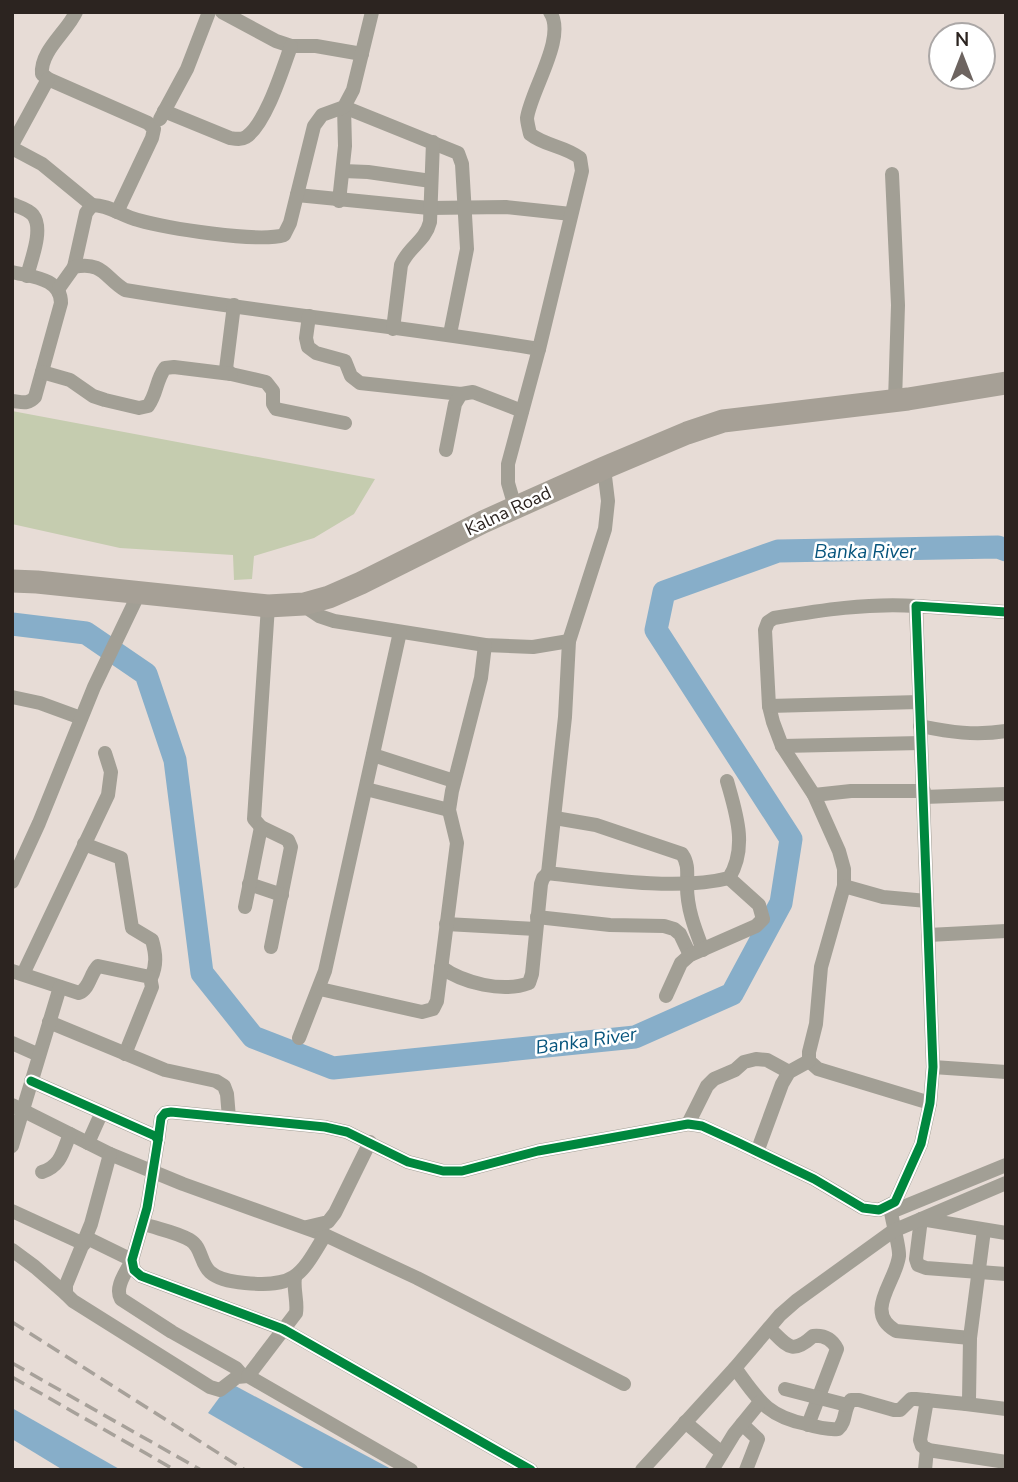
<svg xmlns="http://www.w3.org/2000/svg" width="1018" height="1482" font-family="'Nunito Sans',sans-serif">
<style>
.green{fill:#c5ccaf}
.water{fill:#87aec9}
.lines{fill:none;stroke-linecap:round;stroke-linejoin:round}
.river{stroke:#87aec9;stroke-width:23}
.street{stroke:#a29f95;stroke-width:14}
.primary{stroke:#a6a096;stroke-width:23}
.rail{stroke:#a7a19a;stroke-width:3.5;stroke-dasharray:14 7;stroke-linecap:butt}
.cycleway-casing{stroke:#fff;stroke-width:13}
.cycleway{stroke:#00873e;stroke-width:9}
.labels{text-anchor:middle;stroke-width:5;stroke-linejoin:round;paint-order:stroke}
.street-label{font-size:18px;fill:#2c2420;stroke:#fff}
.water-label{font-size:19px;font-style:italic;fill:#06547c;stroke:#fff}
</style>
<rect width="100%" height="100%" fill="#e7dcd6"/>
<!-- green -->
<path class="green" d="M 12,411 L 375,479 L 354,514 L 314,538 L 254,556 L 252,579 L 234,580 L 233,555 L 120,548 L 12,524 Z"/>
<!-- water -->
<g class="water">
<path d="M 230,1383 L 393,1470 L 307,1470 L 208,1413 Z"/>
<path d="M 12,1408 L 121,1470 L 63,1470 L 12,1439 Z"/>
</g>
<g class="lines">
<!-- river -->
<path class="river" d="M 12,624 L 86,633 L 146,674 L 175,760 L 202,973 L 253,1037 L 333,1068 L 635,1037 L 732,994 L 781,903 L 791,839 L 656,630 L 664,592 L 778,551 L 998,547 L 1006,550"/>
<!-- street -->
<g class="street">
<path d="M 76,12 C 67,32 40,51 42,74 L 48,79 L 148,123 L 154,129 L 152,138 L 117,212"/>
<path d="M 222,12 L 276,41 L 291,46 L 316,46 L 362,54"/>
<path d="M 164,111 L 230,138 C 236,139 241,140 246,137 C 266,124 283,68 291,46"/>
<path d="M 160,119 L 187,69 L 209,12"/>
<path d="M 12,145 L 48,79"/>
<path d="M 12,148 L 42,164 L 92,205"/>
<path d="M 343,171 L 368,172 L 431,181"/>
<path d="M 892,174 L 898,305 L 895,401"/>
<path d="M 297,195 L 429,208 L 506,207 L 571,214"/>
<path d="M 339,201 L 345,146 L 344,107 L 458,153 L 462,164 L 467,249 L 450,334"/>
<path d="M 12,204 C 19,207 28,209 33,215 C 44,229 31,260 27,276"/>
<path d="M 74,267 L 86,213 L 92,205 C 109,205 122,216 138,220 C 166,228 258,243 284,235 L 290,223 L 314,126 L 322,115 L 344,107 L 353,90 L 372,12"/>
<path d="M 12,272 C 32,277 61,278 61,303 L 35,397 C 28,405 22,402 12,401"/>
<path d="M 59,288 L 74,267 C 103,261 105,278 125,290 C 263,313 401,326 539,349"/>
<path d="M 234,305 L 226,369 L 231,374 L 266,382 L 273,391 L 273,404 L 276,409 L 345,423"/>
<path d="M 309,316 L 306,338 L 308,347 L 316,353 L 345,361 L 351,376 L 360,383 L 461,394"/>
<path d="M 393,329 L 401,265 C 409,246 425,242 430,222 L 433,142"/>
<path d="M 42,372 L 70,380 L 93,396 L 105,400 L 139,408 L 148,406 C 157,394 156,380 165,368 L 174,367 L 231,374"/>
<path d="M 446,450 L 455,404 L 461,394 L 473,392 L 522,411"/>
<path d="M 515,507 L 508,483 L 508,464 L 539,349 L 582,171 L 580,158 C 565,146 545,146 530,134 C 529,129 527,122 527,118 C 531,90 567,37 550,12"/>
<path d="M 301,604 L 319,616 L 334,621 L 485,645 L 533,647 L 569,641"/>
<path d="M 268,606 L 254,819 L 261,827 L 288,840 L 291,847 L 271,947"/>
<path d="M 916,606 C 867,603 822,610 774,618 L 768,622 L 765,630 L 769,706 L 773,722 L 782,746 L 814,795 L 839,851 L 844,869 L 844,886 L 821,967 L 816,1024 L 809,1052 L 809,1061 L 818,1069 L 930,1103"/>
<path d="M 12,697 L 40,703 L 81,718"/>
<path d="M 769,706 L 919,702"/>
<path d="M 920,726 C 950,732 975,736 1006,731"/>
<path d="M 782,746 L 921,743"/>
<path d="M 373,755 L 454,781"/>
<path d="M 366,789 L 449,810"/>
<path d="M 814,795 L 851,791 L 924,791"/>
<path d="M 924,797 L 1006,794"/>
<path d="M 555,818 L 596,825 L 682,854 C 689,864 687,874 687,886 C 687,909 695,929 703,950"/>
<path d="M 84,844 L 121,858 L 132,928 L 152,940 C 156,954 157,965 151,978"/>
<path d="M 548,873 L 565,717 L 569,641 L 605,529 L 608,501 L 604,468"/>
<path d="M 12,882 L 39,823 L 94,687 L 139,593"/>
<path d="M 249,884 L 282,895"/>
<path d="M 844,886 L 883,897 L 927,901"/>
<path d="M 245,907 L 261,827"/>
<path d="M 537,917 L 610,925 L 664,926 L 674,929 L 680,934 L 690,955"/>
<path d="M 446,924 L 536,929"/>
<path d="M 928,935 L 1006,931"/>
<path d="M 441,967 C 463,983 503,993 529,983 L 532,974 L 541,884 L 543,878 L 548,873 C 600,879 679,891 729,878 C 748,847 736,813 727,781"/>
<path d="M 12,971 L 79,993 C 90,988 90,974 98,966 L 150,977 L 152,987 L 125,1054"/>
<path d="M 23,974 L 108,795 L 111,772 L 105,753"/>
<path d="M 320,989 L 422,1012 L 433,1009 L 437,1001 L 457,843 L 449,810 L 452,791 L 481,678 L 485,645"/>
<path d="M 666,996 L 681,963 L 690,955 L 756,926 L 763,919 L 759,905 L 729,878"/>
<path d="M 49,1022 L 165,1070 L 216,1081 L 224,1086 L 227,1094 L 229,1118"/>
<path d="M 299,1038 L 325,971 L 400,632"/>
<path d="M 12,1043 L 39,1055"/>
<path d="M 933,1067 L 1006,1072"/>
<path d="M 31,1081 L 155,1136 L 158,1140 L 147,1208 L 132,1260 L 134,1270 L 141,1276 L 283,1329 L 531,1470"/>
<path d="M 12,1105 L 110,1154 L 183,1184 L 325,1235 L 417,1278 L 624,1384"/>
<path d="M 688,1124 L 707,1086 L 714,1079 L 735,1070 L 744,1062 L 756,1059 L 767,1060 L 789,1072"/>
<path d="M 158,1140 L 161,1118 L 165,1113 L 171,1112 L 325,1127 L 347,1132 L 408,1162 L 443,1171 L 462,1171 L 538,1151 L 688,1124 L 702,1126 L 737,1142 L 814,1179 L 863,1208 L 879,1210 L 895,1202 L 921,1144 L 930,1103 L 933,1067 L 916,606 L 1006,612"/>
<path d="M 88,1143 L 101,1114"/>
<path d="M 12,1146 L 60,987"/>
<path d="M 757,1152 L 782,1084 L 789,1072 L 809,1061"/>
<path d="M 110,1154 L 91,1224 L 66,1285 L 66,1294 L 73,1301 L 210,1387 L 220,1390 L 237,1377 L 248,1376 L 411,1470"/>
<path d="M 42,1172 C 61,1166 63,1151 70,1134"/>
<path d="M 890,1206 C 891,1218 900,1247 899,1256 C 896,1282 863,1312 896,1331 L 970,1338"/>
<path d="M 12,1211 L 84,1244"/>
<path d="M 891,1212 L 1006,1165"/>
<path d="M 144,1224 C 158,1229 177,1232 190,1240 C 202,1247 200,1263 210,1272 C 219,1280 233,1282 245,1283 C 296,1288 301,1275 325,1235"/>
<path d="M 307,1227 L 328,1222 L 335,1213 L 370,1142"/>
<path d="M 1006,1233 L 921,1219 L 916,1259 L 918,1265 L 926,1268 L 1006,1274"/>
<path d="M 87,1238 L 132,1260 C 127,1271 114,1287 121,1299 L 172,1332 L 236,1368 L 242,1375"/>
<path d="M 12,1250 L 35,1267 L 66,1294"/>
<path d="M 769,1328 C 787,1345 791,1356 813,1336 C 824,1335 832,1339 837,1349 L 808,1425"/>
<path d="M 735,1368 C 758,1399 766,1416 806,1424 C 816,1427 827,1430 838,1429 C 847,1421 843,1409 851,1400 L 859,1400 L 894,1410 L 900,1410 L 911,1399 L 916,1399 L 966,1404 L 969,1400 L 970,1338 L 984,1230"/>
<path d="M 248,1376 L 296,1313 C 298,1301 293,1290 295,1277"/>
<path d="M 785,1389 L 847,1405"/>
<path d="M 927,1400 L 920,1440 L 922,1446 L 928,1450 L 1006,1462"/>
<path d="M 966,1404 L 1006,1409"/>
<path d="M 685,1422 L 722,1453"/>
<path d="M 742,1424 L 758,1439 L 746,1470"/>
<path d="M 642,1470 L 735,1368 L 780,1315 L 796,1301 L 893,1231 L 1006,1183"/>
<path d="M 712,1470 L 734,1434 L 760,1402"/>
<path d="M 925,1470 L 927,1449"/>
</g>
<!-- primary -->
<path class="primary" d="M 12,581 L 37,582 L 268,606 L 304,604 L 329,597 L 361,583 L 483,522 L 604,468 L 687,433 L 723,421 L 908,399 L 1006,383"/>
<!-- rail -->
<g class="rail">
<path d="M 12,1322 L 245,1470"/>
<path d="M 12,1363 L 201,1470"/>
<path d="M 12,1377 L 175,1470"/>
</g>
<!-- cycleway casing -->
<g class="cycleway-casing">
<g id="cycleway">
<path d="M 31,1081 L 155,1136 L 158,1140 L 147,1208 L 132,1260 L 134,1270 L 141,1276 L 283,1329 L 531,1470"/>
<path d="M 158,1140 L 161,1118 L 165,1113 L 171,1112 L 325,1127 L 347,1132 L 408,1162 L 443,1171 L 462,1171 L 538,1151 L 688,1124 L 702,1126 L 737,1142 L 814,1179 L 863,1208 L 879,1210 L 895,1202 L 921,1144 L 930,1103 L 933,1067 L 916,606 L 1006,612"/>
</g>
</g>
<!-- cycleway -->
<use href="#cycleway" class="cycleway"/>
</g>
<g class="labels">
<!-- street labels -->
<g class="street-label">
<text transform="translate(508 511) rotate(-25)" y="6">Kalna Road</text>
</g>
<!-- water labels -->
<g class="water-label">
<text x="865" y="558">Banka River</text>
<text transform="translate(586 1040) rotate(-8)" y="7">Banka River</text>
</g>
</g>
<!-- border -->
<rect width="1018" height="1482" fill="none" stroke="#2c2420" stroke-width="28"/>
<!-- north arrow -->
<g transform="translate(962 56)"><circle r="33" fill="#ffffff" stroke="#aba7a6" stroke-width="2"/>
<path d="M0-5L12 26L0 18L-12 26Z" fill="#6d6460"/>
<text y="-10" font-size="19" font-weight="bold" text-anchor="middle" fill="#2c2420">N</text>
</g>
</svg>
